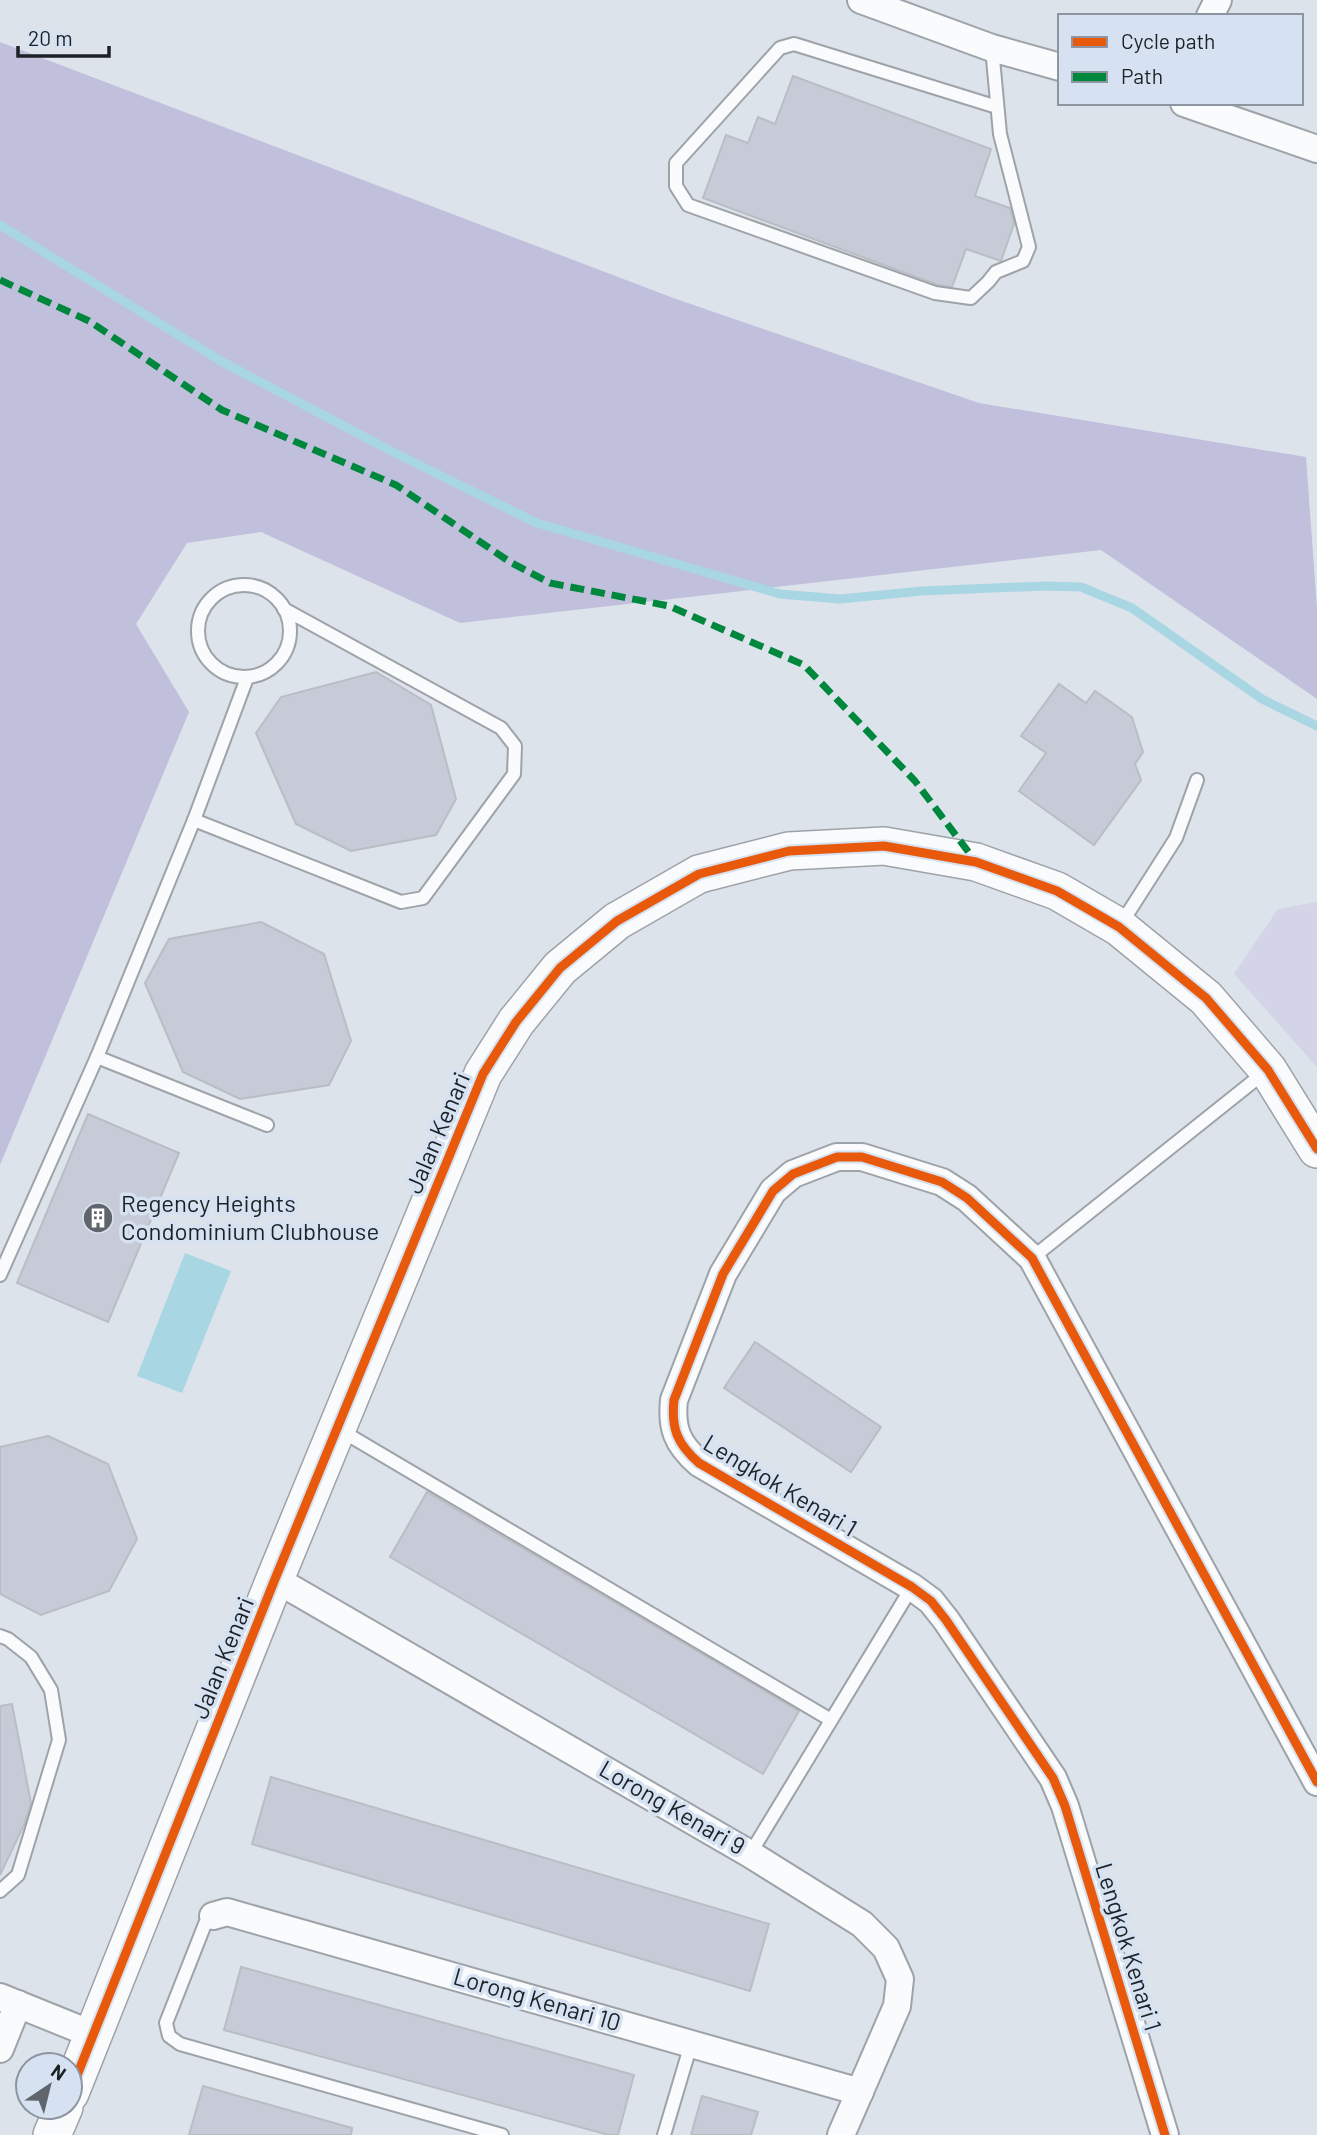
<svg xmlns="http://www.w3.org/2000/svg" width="1317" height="2135" font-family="Barlow,sans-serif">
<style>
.green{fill:#d4d4e9}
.forest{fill:#c0bfdc}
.water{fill:#a9d6e3}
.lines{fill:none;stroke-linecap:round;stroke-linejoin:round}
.stream{stroke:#a9d6e3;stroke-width:9}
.building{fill:#c6cbd7;stroke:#b9bdc4;stroke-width:2}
.lane-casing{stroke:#9ea3a9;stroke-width:16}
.street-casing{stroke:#9ea3a9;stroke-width:30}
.secondary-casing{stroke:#9ea3a9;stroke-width:40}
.lane{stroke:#fafbfc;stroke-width:12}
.street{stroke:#fafbfc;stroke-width:26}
.secondary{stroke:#fafbfc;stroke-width:37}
.quiet{stroke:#00873e;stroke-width:7;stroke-dasharray:14 7;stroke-linecap:butt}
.cycleway-casing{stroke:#d6e2f1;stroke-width:13}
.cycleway{stroke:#e8590c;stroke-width:9}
.labels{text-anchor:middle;stroke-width:7;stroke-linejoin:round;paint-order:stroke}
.street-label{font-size:24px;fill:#1c2126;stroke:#d6e2f1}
.poi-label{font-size:24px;fill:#1c2126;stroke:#d6e2f1;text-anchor:start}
</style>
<rect width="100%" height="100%" fill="#dce3eb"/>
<!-- green -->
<path class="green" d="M 1317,902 L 1317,1067 L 1234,974 L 1278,909 Z"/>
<!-- forest -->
<path class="forest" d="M 0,42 L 676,299 L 979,403 L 1306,457 L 1317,609 L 1317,699 L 1101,550 L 460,623 L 261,532 L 187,543 L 136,624 L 189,712 L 0,1165 Z"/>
<!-- water -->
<path class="water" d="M 185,1253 L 231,1271 L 182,1393 L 137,1376 Z"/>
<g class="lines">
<!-- stream -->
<path class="stream" d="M 0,225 L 219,360 L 393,452 L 537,523 L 780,594 L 840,599 L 922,591 L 1045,586 L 1081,587 L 1132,608 L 1262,699 L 1317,726"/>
</g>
<!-- building -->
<g class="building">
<path d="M 793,76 L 991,149 L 975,196 L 1010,208 L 1014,224 L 1001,261 L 966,249 L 952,287 L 938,285 L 703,198 L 726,135 L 748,143 L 758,117 L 775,124 Z"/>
<path d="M 376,672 L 431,705 L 456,799 L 436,835 L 351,851 L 296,824 L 256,733 L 281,697 Z"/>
<path d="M 1059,684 L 1086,703 L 1095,691 L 1132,717 L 1143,752 L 1135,764 L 1141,780 L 1094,845 L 1019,791 L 1046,753 L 1021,736 Z"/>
<path d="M 261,922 L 324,954 L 351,1041 L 329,1085 L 240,1099 L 183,1072 L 145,983 L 169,939 Z"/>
<path d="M 88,1114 L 179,1153 L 108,1322 L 17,1283 Z"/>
<path d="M 755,1342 L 881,1427 L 851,1472 L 724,1388 Z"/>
<path d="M 48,1436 L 108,1464 L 137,1539 L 109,1591 L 41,1615 L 0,1594 L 0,1447 Z"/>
<path d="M 427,1492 L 799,1711 L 763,1774 L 390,1557 Z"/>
<path d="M 12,1704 L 31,1803 L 24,1825 L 0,1875 L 0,1706 Z"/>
<path d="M 271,1777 L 769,1924 L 750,1991 L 252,1844 Z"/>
<path d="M 241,1967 L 634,2075 L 618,2135 L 609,2135 L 224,2030 Z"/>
<path d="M 203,2086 L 352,2128 L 351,2135 L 189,2135 Z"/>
<path d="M 702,2096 L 758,2112 L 751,2135 L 691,2135 Z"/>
</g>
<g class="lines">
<!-- lane casing -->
<g class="lane-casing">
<g id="lane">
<path d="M 992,48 L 1000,134 L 1029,247 L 1023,261 L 996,272 L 988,282 L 971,298 L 935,293 L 688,205 L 676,186 L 676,163 L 780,48 L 794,44 L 997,107"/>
<circle cx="244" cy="631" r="46"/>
<path d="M 194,820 L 401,902 L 423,898 L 514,774 L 515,746 L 501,728 L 284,609"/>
<path d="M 1121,924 L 1176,838 L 1197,780"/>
<path d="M 97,1057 L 267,1125"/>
<path d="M 1032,1258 L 1265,1072"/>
<path d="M 0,1275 L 97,1057 L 194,820 L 247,678"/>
<path d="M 340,1430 L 831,1720"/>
<path d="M 0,1636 L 8,1639 L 31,1657 L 51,1690 L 59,1740 L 18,1875 L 0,1891"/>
<path d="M 750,1854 L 912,1587"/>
<path d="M 213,1916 L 205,1924 L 166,2023 L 169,2036 L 180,2044 L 502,2135"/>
<path d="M 664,2135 L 691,2044"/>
</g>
</g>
<!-- street casing -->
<g class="street-casing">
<g id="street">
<path d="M 861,0 L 992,48 L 1060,67"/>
<path d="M 1210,16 L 1218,0"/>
<path d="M 1184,103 L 1317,149"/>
<path d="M 275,1579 L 750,1854 L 862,1924 L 886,1948 L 900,1979 L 897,2006 L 841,2135"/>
<path d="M 213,1916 L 227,1912 L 860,2092"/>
<path d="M 0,1997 L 94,2035"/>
<path d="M 0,2049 L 18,2004"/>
<path d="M 1165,2135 L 1065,1806 L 1053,1778 L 946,1620 L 931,1601 L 912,1587 L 699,1463 C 677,1444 671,1428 674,1400 L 723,1274 L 773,1191 L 793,1174 L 837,1157 L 862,1157 L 942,1182 L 967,1198 L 1032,1258 L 1317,1782"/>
</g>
</g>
<!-- secondary casing -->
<g class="secondary-casing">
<g id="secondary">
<path d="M 70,2093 L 275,1579 L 483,1074 L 516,1022 L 560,968 L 617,921 L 699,874 L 789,851 L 884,846 L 976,862 L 1057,891 L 1119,927 L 1206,998 L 1268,1070 L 1317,1149"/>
<path d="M 52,2135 L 64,2107"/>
</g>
</g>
<!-- lane -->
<use href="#lane" class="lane"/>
<!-- street -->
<use href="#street" class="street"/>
<!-- secondary -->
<use href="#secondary" class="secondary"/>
<!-- quiet -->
<path class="quiet" d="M 0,280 L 89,321 L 222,410 L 396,485 L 510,562 L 550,583 L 669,606 L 804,665 L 915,781 L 976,862"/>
<!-- cycleway casing -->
<g class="cycleway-casing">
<g id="cycleway">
<path d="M 70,2093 L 275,1579 L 483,1074 L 516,1022 L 560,968 L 617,921 L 699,874 L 789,851 L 884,846 L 976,862 L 1057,891 L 1119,927 L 1206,998 L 1268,1070 L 1317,1149"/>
<path d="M 1165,2135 L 1065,1806 L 1053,1778 L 946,1620 L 931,1601 L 912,1587 L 699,1463 C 677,1444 671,1428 674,1400 L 723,1274 L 773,1191 L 793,1174 L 837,1157 L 862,1157 L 942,1182 L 967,1198 L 1032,1258 L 1317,1782"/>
</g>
</g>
<!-- cycleway -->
<use href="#cycleway" class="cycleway"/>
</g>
<!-- icons -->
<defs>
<g id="building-disc" transform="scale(1.575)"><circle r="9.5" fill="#5f656b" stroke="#d6e2f1"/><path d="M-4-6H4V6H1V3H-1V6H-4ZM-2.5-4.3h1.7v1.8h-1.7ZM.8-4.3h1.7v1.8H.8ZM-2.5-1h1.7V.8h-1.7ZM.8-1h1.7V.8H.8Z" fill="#fff"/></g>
</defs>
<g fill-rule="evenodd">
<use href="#building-disc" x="98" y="1218"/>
</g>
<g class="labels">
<!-- street labels -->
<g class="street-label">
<text transform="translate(438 1133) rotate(-67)" y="8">Jalan Kenari</text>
<text transform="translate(780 1486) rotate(31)" y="8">Lengkok Kenari 1</text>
<text transform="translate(223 1658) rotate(-68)" y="8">Jalan Kenari</text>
<text transform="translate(672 1808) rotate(30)" y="8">Lorong Kenari 9</text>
<text transform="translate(1128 1947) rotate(73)" y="8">Lengkok Kenari 1</text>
<text transform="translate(537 2000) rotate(16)" y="8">Lorong Kenari 10</text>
</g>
<!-- poi labels -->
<g class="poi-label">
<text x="121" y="1212">Regency Heights<tspan x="121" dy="28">Condominium Clubhouse</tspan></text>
</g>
</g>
<!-- legend -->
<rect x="1058" y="14" width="245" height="91" fill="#d6e2f1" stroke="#8c95a0" stroke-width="2"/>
<rect x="1072" y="37" width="35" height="10" fill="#e8590c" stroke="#8c95a0" stroke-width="2"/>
<text x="1121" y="49" font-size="21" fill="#1c2126">Cycle path</text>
<rect x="1072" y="72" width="35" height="10" fill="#00873e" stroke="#8c95a0" stroke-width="2"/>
<text x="1121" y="84" font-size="21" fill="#1c2126">Path</text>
<!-- north arrow -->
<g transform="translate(49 2086) rotate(35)"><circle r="33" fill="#d6e2f1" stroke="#8c95a0" stroke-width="2"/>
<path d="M0-5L12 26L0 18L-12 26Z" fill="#5f656b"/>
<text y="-10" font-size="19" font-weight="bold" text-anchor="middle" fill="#1c2126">N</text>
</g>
<!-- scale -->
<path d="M18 46v10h91v-10" fill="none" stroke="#1c2126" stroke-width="3.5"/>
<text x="28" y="46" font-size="21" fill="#1c2126" stroke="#d6e2f1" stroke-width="5" paint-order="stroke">20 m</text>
</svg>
